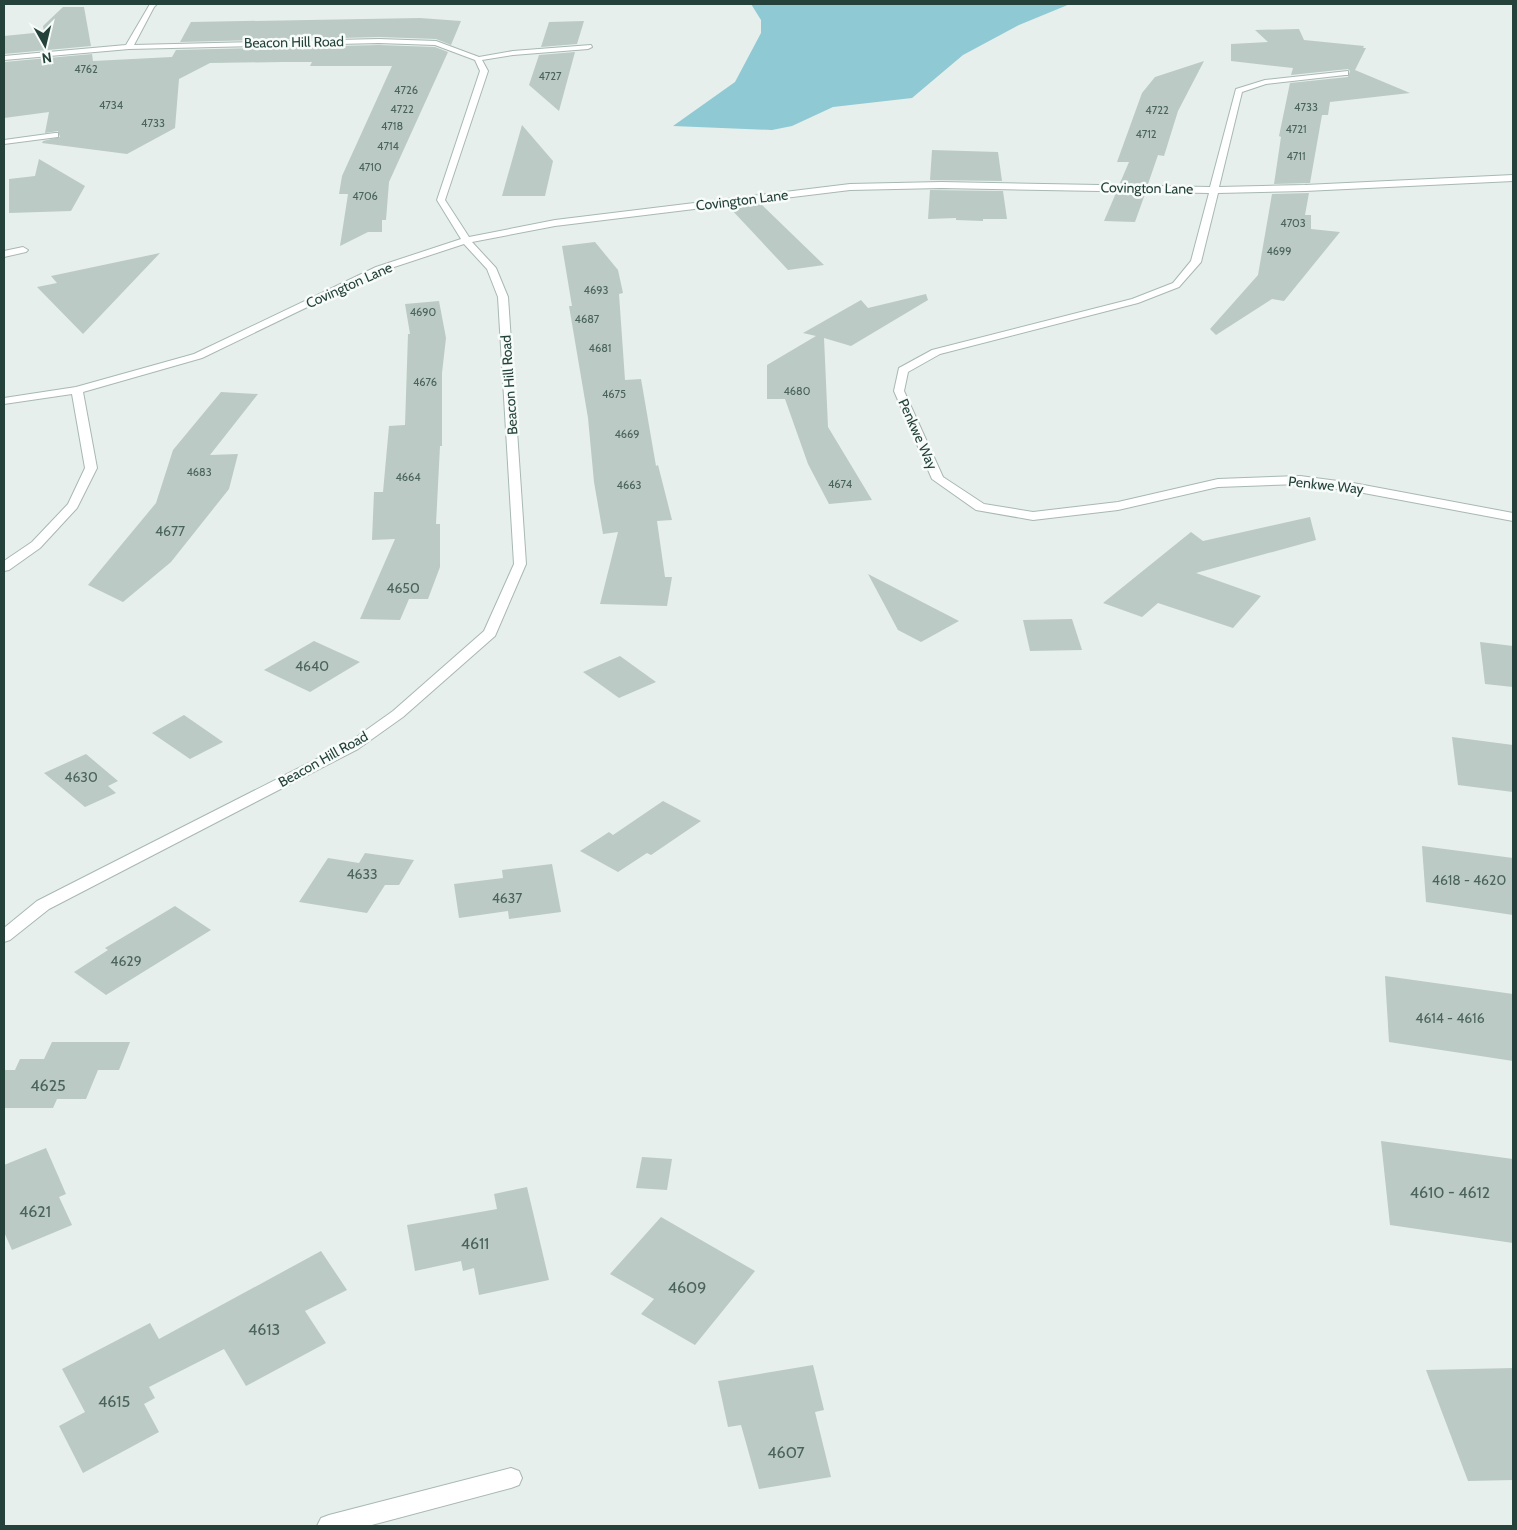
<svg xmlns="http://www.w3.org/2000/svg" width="1517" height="1530" font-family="Cabin,sans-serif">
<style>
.water{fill:#8ec9d4}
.building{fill:#bbcac4}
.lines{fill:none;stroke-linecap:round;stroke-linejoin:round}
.street-casing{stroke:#a8b8b2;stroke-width:2}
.street{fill:#fff;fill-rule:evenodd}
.labels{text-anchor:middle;stroke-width:5;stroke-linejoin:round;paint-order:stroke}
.far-number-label{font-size:11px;fill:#4a645c}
.far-street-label{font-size:14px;fill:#24423a;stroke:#f7fbf9}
.number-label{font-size:14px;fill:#4a645c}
.near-number-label{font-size:16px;fill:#4a645c}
</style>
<rect width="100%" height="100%" fill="#e6efeb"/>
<!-- water -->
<path class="water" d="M 751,4 L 1070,4 L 1019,25 L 963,55 L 912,98 L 833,107 L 792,126 L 772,130 L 673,126 L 735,82 L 761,33 L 761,20 Z"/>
<!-- building -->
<g class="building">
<path d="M 63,7 L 84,7 L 91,46 L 4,54 L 4,36 L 44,32 L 43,26 Z"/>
<path d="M 420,18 L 461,21 L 451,45 L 436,39 L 379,37 L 180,42 L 191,22 Z"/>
<path d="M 584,21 L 577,44 L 541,47 L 549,22 Z"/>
<path d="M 1299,29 L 1304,40 L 1364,46 L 1363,48 L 1366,48 L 1355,70 L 1410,93 L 1330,102 L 1328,115 L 1322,115 L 1310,183 L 1274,184 L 1281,137 L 1279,136 L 1290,83 L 1348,77 L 1350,71 L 1348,69 L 1291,75 L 1293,68 L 1231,61 L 1231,44 L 1268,42 L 1255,30 Z"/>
<path d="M 379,45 L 435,47 L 448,52 L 389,182 L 386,220 L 382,220 L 382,232 L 368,232 L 340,246 L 348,194 L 339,194 L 342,176 L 392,66 L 310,66 L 312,62 L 283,62 L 210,63 L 179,79 L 175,128 L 127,154 L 42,143 L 43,141 L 60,137 L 58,131 L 45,133 L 49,112 L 4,118 L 4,62 L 92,54 L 93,61 L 172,57 L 176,50 Z"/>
<path d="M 575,52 L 559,111 L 529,85 L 539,55 Z"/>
<path d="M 1204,61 L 1178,111 L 1164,156 L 1158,155 L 1148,184 L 1120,183 L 1129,162 L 1117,162 L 1142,93 L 1155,77 Z"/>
<path d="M 522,125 L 553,161 L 545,196 L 502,196 Z"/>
<path d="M 932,150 L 998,152 L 1002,181 L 930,180 Z"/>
<path d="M 39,159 L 85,186 L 71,211 L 9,213 L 9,179 L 35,176 Z"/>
<path d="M 930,190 L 1003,191 L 1007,219 L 983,219 L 983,221 L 956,220 L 956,218 L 928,219 Z"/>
<path d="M 1116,193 L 1145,194 L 1135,222 L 1104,221 Z"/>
<path d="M 1309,193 L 1305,215 L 1311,215 L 1311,229 L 1340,232 L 1284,301 L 1272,299 L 1216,335 L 1210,329 L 1258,275 L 1272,194 Z"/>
<path d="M 760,203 L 824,265 L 788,270 L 729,207 Z"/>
<path d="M 595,242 L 618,270 L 623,293 L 619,294 L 625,380 L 641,379 L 656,466 L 658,465 L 672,520 L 657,521 L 665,577 L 672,577 L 667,606 L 600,604 L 618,532 L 603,534 L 594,482 L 588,418 L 569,306 L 572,306 L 562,246 Z"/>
<path d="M 160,253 L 83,334 L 37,287 L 57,283 L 51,276 Z"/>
<path d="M 926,294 L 928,300 L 851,346 L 824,338 L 828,427 L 872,500 L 829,504 L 808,464 L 785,399 L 767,399 L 767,365 L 816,336 L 803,333 L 861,300 L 868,308 Z"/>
<path d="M 439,301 L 446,338 L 442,373 L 442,446 L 440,446 L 436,524 L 440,524 L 440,567 L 428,599 L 409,599 L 400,620 L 360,619 L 395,539 L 372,540 L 374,492 L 383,492 L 389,426 L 405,425 L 408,334 L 410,334 L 405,304 Z"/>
<path d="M 221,392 L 258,394 L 210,455 L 238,454 L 229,489 L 171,562 L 123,602 L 88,585 L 156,503 L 173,450 Z"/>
<path d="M 1310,517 L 1316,540 L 1196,573 L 1261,596 L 1233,628 L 1158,603 L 1142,617 L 1103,603 L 1191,532 L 1203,541 Z"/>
<path d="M 868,574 L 959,621 L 921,642 L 898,630 Z"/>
<path d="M 1072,619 L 1082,650 L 1030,651 L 1023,620 Z"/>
<path d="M 314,641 L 360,662 L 310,692 L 264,670 Z"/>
<path d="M 1480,642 L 1513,646 L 1513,687 L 1485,684 Z"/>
<path d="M 620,656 L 656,682 L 619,698 L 583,672 Z"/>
<path d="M 184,715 L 223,742 L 190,759 L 152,733 Z"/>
<path d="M 1452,737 L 1513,745 L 1513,792 L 1458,785 Z"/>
<path d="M 86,754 L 118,781 L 108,786 L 116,793 L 85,807 L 44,773 Z"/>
<path d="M 663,801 L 701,821 L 651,855 L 647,853 L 618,872 L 580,851 L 609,832 L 613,835 Z"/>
<path d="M 1422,846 L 1513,858 L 1513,915 L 1426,902 Z"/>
<path d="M 365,853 L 414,860 L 399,885 L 385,885 L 367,913 L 299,902 L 328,858 L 359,863 Z"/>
<path d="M 552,864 L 561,912 L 509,919 L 508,911 L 459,918 L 454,884 L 503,878 L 502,870 Z"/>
<path d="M 175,906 L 211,930 L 106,995 L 74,972 L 108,950 L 105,948 Z"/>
<path d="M 1385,976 L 1513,994 L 1513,1061 L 1389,1042 Z"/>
<path d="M 52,1042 L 130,1042 L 119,1070 L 98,1070 L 86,1099 L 57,1099 L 53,1108 L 4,1108 L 4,1070 L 15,1070 L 20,1059 L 44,1059 Z"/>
<path d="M 1381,1141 L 1513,1159 L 1513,1243 L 1390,1225 Z"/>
<path d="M 46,1148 L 66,1194 L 59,1197 L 72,1225 L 12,1250 L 4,1232 L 4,1165 Z"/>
<path d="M 642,1157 L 672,1159 L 667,1190 L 636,1188 Z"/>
<path d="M 527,1187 L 549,1280 L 479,1295 L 474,1268 L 463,1271 L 461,1261 L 415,1271 L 407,1225 L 497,1209 L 494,1194 Z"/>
<path d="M 661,1217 L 755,1271 L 695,1345 L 641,1314 L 654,1299 L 610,1274 Z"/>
<path d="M 321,1251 L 347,1290 L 305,1311 L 326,1343 L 246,1386 L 224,1349 L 149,1387 L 155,1398 L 144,1404 L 159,1432 L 83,1473 L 59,1426 L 85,1412 L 62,1369 L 150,1323 L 159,1339 Z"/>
<path d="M 813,1365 L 824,1410 L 815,1412 L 831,1477 L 759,1489 L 741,1425 L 728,1427 L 718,1381 Z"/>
<path d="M 1513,1368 L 1513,1480 L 1468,1481 L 1426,1370 Z"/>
</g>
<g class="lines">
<!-- street casing -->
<g class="street-casing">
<g id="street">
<path d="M 150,4 L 157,4 L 154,7 L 134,45 L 379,39 L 436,41 L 479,57 L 513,51 L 591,45 L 592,47 L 588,49 L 513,55 L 482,60 L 488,71 L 445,200 L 469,237 L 555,220 L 850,184 L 941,182 L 1210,187 L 1236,89 L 1265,80 L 1348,71 L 1348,75 L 1345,75 L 1266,84 L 1242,92 L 1219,187 L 1305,185 L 1513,175 L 1513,181 L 1305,191 L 1218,193 L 1201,262 L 1179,287 L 1138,303 L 940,354 L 908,372 L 904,391 L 943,477 L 984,504 L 1033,512 L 1118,502 L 1218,479 L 1300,476 L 1353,483 L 1513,513 L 1513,521 L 1353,491 L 1300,484 L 1218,487 L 1118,510 L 1033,520 L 976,510 L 932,479 L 894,391 L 899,368 L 932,350 L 1132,299 L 1173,283 L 1191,261 L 1209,193 L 941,188 L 850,190 L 555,226 L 472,242 L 496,268 L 508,297 L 526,564 L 495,636 L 403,717 L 358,749 L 49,909 L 10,940 L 4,942 L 4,928 L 37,901 L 348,743 L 393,711 L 484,631 L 514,564 L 498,297 L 487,269 L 464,244 L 382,271 L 202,358 L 83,392 L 97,468 L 77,508 L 40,548 L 9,570 L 4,571 L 4,561 L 32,542 L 68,504 L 85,468 L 72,394 L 4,404 L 4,398 L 76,387 L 194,354 L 376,267 L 461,239 L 437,200 L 480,71 L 475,60 L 435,45 L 379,43 L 129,49 L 4,60 L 4,56 L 126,45 Z"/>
<path d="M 55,133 L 58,133 L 58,137 L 4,144 L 4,140 Z"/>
<path d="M 23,247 L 28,250 L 26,252 L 4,257 L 4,251 Z"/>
<path d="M 511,1468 L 519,1471 L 522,1478 L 519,1485 L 511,1488 L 368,1526 L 317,1526 L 321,1518 L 329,1515 Z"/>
</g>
</g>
<!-- street -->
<use href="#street" class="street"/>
</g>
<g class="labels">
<!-- far-number labels -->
<g class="far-number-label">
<text x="86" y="73">4762</text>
<text x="550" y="80">4727</text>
<text x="406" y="94">4726</text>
<text x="111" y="109">4734</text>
<text x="1306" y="111">4733</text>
<text x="402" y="113">4722</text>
<text x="1157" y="114">4722</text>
<text x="153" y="127">4733</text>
<text x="392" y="130">4718</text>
<text x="1296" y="133">4721</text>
<text x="1146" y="138">4712</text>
<text x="388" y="150">4714</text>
<text x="1296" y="160">4711</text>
<text x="370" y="171">4710</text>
<text x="365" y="200">4706</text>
<text x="1293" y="227">4703</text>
<text x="1279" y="255">4699</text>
<text x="596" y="294">4693</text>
<text x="423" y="316">4690</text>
<text x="587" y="323">4687</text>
<text x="600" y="352">4681</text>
<text x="425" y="386">4676</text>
<text x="797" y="395">4680</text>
<text x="614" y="398">4675</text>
<text x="627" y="438">4669</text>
<text x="199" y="476">4683</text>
<text x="408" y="481">4664</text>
<text x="840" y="488">4674</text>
<text x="629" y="489">4663</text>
</g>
<!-- far-street labels -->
<g class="far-street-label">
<text transform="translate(294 42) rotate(-1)" y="5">Beacon Hill Road</text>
<text transform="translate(1147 188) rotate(1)" y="5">Covington Lane</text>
<text transform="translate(742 200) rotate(-7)" y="5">Covington Lane</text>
<text transform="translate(349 285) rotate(-24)" y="5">Covington Lane</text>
<text transform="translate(509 385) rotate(-94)" y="5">Beacon Hill Road</text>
<text transform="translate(918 434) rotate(66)" y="5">Penkwe Way</text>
<text transform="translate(1326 485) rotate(6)" y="5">Penkwe Way</text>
<text transform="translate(323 759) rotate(-29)" y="5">Beacon Hill Road</text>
</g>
<!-- number labels -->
<g class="number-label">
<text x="170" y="536">4677</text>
<text x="403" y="593">4650</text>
<text x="312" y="671">4640</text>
<text x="81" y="782">4630</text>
<text x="362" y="879">4633</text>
<text x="1469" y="885">4618 - 4620</text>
<text x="507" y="903">4637</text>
<text x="126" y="966">4629</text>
<text x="1450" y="1023">4614 - 4616</text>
</g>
<!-- near-number labels -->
<g class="near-number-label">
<text x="48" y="1091">4625</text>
<text x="1450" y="1198">4610 - 4612</text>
<text x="35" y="1217">4621</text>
<text x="475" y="1249">4611</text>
<text x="687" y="1293">4609</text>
<text x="264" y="1335">4613</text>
<text x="114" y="1407">4615</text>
<text x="786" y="1458">4607</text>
</g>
</g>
<!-- border -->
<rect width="1517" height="1530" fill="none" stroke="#24423a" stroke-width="10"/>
<!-- north arrow -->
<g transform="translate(45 45) rotate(172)" stroke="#f7fbf9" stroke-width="4" paint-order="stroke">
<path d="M0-4L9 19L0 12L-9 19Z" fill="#24423a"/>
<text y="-8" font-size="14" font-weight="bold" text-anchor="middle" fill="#24423a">N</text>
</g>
</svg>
